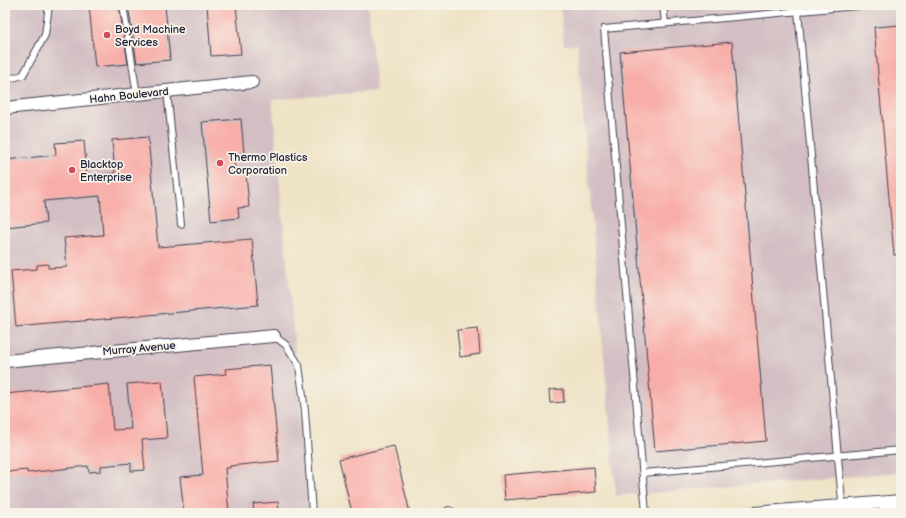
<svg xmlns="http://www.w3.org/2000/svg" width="906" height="518" font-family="'Balsamiq Sans',sans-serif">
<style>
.industrial{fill:#d2bec3}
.building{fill:#f8ada8}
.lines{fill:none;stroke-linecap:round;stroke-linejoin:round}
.lane-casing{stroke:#413f50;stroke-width:8}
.street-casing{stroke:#413f50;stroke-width:14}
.lane{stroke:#fff;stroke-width:6}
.street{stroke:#fff;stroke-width:12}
.poi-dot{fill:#d1495b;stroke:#f7f3e8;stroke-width:1.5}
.labels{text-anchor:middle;stroke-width:3.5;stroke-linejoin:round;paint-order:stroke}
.poi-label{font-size:11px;fill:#22223b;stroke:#f7f3e8;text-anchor:start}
.street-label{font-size:11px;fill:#22223b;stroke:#f7f3e8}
</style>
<rect width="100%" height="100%" fill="#f7f3e8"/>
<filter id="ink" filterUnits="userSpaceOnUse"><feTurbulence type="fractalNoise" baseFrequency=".025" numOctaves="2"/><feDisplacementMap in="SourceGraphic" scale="8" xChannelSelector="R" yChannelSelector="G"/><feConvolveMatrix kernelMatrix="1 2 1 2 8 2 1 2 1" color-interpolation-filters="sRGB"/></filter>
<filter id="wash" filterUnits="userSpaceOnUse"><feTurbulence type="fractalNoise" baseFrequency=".012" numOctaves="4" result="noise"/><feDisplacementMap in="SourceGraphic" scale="16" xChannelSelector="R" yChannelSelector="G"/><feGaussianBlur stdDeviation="0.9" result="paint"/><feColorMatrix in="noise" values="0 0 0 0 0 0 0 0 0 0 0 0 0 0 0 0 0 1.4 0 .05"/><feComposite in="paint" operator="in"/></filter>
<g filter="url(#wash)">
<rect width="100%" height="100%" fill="#efe3c6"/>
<!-- industrial -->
<g class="industrial">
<path d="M 5,5 L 368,5 L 376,91 L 272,100 L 310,513 L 5,513 Z"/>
<path d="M 560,5 L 901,5 L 901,472 L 616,496 L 577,44 L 564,45 Z"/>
</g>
<g id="blocks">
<!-- building -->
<g class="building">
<path d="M 89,5 L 119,5 L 128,64 L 95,67 Z"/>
<path d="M 128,5 L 165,5 L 170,60 L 137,63 Z"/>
<path d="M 207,5 L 236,5 L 241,54 L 211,56 Z"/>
<path d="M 901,25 L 901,255 L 894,255 L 874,27 Z"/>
<path d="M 732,42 L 766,441 L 655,451 L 620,52 Z"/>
<path d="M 241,119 L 244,153 L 234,154 L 235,174 L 246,173 L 249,207 L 238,208 L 239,218 L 211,221 L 202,122 Z"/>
<path d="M 148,137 L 158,247 L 252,239 L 258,305 L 16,327 L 11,271 L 37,269 L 37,265 L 48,264 L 48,268 L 67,267 L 64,238 L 103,235 L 100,196 L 44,201 L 46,223 L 5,227 L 5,160 L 56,155 L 55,143 L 84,141 L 87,176 L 115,173 L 112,140 Z"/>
<path d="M 478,328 L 480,354 L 460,357 L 457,330 Z"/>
<path d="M 270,365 L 279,461 L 230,466 L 230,468 L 225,468 L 229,513 L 184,513 L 180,477 L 203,475 L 194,377 L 226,374 L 225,369 Z"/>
<path d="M 162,381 L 167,438 L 142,440 L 145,470 L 131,471 L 131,463 L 101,466 L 101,471 L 89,472 L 88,466 L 27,473 L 27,470 L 5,472 L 5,394 L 109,384 L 113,430 L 131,429 L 127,384 Z"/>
<path d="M 563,389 L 564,402 L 550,403 L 549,390 Z"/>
<path d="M 394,446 L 410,513 L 352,513 L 339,459 Z"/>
<path d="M 594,467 L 596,492 L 505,500 L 503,475 Z"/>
<path d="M 278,502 L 279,513 L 254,513 L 253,504 Z"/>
</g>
</g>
</g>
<g filter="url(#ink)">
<use href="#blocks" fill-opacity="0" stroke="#413f50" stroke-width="1"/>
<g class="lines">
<!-- lane casing -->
<g class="lane-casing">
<g id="lane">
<path d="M 123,5 L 137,95"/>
<path d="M 663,5 L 665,23"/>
<path d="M 798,11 L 843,513"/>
<path d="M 5,80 L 23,75 L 45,35 L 49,5"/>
<path d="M 167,91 L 181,224"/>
<path d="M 274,336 L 286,345 L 299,365 L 305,411 L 312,513"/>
<path d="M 643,473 L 901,450"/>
<path d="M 883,503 L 884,513"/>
<path d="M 444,513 L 449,510 L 455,513"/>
<path d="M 646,513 L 604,29 L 867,5"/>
</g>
</g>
<!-- street casing -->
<g class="street-casing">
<g id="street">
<path d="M 5,108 L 252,82"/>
<path d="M 5,361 L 274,336"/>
<path d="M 755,513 L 901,501"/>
</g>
</g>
<!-- lane -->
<use href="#lane" class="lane"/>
<!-- street -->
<use href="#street" class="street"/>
</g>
</g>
<!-- markers -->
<g class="poi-dot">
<circle cx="107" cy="35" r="4"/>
<circle cx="220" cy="163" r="4"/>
<circle cx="72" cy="170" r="4"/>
</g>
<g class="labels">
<!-- poi labels -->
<g class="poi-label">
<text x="115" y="33">Boyd Machine<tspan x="115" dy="13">Services</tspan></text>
<text x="228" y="161">Thermo Plastics<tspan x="228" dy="13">Corporation</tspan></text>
<text x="80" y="168">Blacktop<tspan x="80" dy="13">Enterprise</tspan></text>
</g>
<!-- street labels -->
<g class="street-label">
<text transform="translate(129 95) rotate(-6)" y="4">Hahn Boulevard</text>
<text transform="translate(139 348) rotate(-5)" y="4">Murray Avenue</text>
</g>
</g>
<!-- margin -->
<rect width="906" height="518" fill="none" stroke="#f7f3e8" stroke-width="20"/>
</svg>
